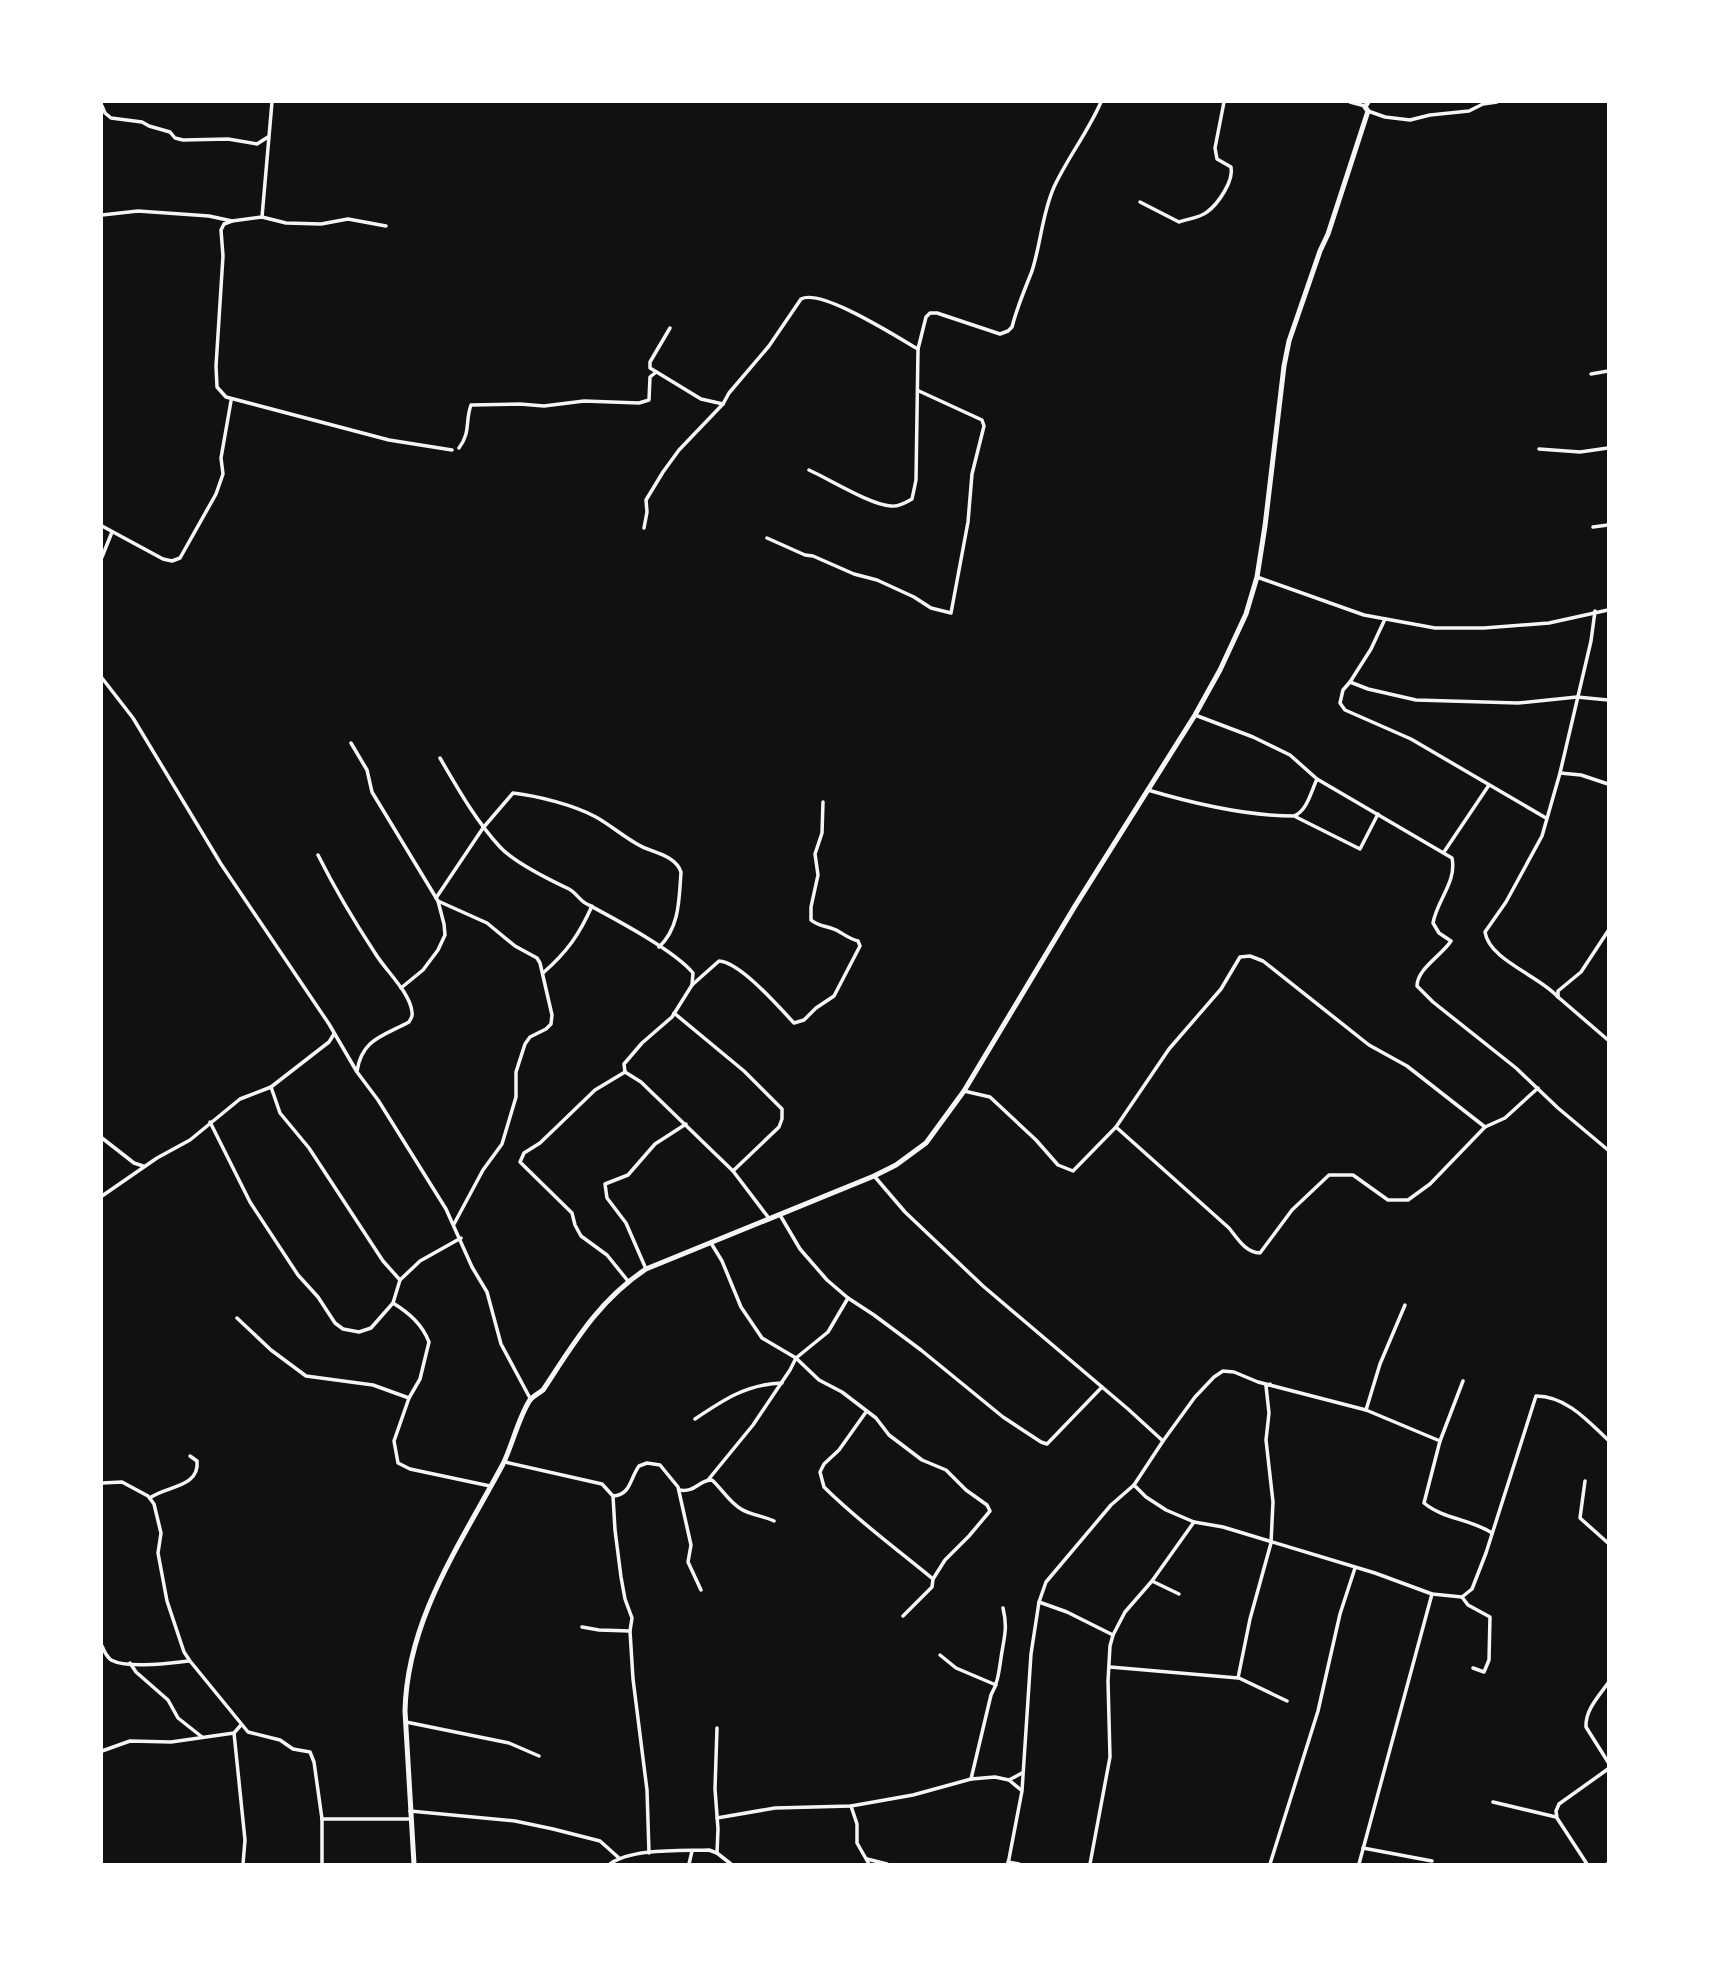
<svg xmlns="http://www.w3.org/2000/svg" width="1710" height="1966" font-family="Karla,sans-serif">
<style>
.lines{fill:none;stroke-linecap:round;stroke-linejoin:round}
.minor{stroke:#f5f5f5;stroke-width:3.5}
.primary{stroke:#f5f5f5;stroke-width:5}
</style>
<rect width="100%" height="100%" fill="#111"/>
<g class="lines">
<!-- minor -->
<g class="minor">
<path d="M 1350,102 L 1365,106"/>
<path d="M 102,106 L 105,113 L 111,118 L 142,122 L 149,126 L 170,132 L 175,138 L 183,140 L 228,139 L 257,144 L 268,137"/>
<path d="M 1368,111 L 1385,117 L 1410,120 L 1430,115 L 1469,111 L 1483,104 L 1497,102"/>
<path d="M 1140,202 L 1179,222 C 1187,219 1200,218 1207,212 C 1218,204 1234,181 1231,167 L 1217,159 L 1215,148 L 1224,102"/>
<path d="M 102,215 L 138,211 L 209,216 L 232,221 L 262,217 L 286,223 L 321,224 L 348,219 L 386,226"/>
<path d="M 262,217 L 272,102"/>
<path d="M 232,221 L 224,224 L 221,230 L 223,256 L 216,366 L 217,387 L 226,397 L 389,440 L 452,450"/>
<path d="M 670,328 L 650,362 L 650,368 L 701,399 L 723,404"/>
<path d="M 1591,374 L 1608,371"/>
<path d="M 459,448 C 471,432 465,421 471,405 L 520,404 L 544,406 L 584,401 L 639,403 L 649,400 L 650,377 L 655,373"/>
<path d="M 1539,449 L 1580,452 L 1608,448"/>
<path d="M 809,470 C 829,479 871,505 891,506 C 898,507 907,502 912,499 L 916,480 L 918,349 L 926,317 L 930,313 L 937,313 L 1000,334 L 1008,331 L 1012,327 C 1017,307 1025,289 1032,271 C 1041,243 1042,214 1054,187 C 1068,157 1088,132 1101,102"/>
<path d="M 102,526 L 163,559 L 172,561 L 180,558 L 216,494 L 223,474 L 221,458 L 231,401"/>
<path d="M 1593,527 L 1608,525"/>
<path d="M 644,528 L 647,512 L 646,500 L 663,472 L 679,450 L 723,404 L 729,393 L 769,346 L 801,299 C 821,288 897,337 918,349"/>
<path d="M 767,538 L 805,555 L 813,556 L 854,574 L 877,580 L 914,597 L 931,608 L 951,613 L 968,522 L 972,474 L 984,426 L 982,420 L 919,391"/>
<path d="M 102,557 L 112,532"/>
<path d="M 1257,577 L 1364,615 L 1435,628 L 1484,628 L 1549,623 L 1608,610"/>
<path d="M 1385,619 L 1371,649 L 1350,682 L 1343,690 L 1340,703 L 1345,710 L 1411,739 L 1546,818"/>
<path d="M 102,678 L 133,718 L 221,864 L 329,1024 L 357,1072 L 378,1100 L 446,1209 L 472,1267 L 487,1292 L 501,1344 L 531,1400"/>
<path d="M 1350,682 L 1368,689 L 1416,700 L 1518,703 L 1577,697 L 1608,700"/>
<path d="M 1195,715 L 1253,737 L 1290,755 L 1317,779 L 1452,858 C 1457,882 1437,900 1433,923 L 1439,933 L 1451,941 C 1442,955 1417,969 1417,986 L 1433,1002 L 1516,1068 L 1558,1108 L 1608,1150"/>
<path d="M 351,743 L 367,770 L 372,792 L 438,901 L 444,924 L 445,935 L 438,950 L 423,970 L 401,988"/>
<path d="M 440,758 C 458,789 476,821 500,847 C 514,862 550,880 569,889 C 575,892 579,899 585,903 C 613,918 674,950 693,973 L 692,985"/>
<path d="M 1560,773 L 1581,775 L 1608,784"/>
<path d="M 1148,790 C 1195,804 1245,816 1294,816 C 1307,811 1311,792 1317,779"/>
<path d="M 1296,817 L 1360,849 L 1378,814"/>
<path d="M 1444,852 L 1489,785"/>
<path d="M 318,855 C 335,889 354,921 375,953 C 385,970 410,992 412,1012 C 413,1017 411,1018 409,1022 C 383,1036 362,1039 357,1071"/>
<path d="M 436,898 L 483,828 L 513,793 C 538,796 574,805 596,817 C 610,825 623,836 637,844 C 651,853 675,854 681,872 C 679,899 680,927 659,947"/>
<path d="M 438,901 L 487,923 L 515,946 L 537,958 L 540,963 L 552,1015 L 551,1024 L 546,1029 L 530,1037 L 525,1044 L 516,1072 L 516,1097 L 502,1144 L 483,1170 L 454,1224"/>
<path d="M 1608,931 L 1581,972 L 1558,991 L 1558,997 L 1608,1040"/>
<path d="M 543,973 C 567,952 579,935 592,906"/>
<path d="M 1558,997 C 1540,976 1489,960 1485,932 L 1506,902 L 1542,836 L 1560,773 L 1591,641 L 1595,611"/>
<path d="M 674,1013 L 744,1071 L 782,1109 L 782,1119 L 779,1127 L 733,1171"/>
<path d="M 625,1072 L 624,1064 L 642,1043 L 672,1017 L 692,985 L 719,961 C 740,962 779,1007 794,1023 L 804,1020 L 816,1008 L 834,996 L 860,946 L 858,941 C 850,939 845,935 838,931 C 829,926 819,927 811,920 L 811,907 L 818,875 L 815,854 L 822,833 L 823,802"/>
<path d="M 625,1072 L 595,1090 L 540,1143 L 524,1153 L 520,1162 L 572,1213 L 575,1225 L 581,1236 L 607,1255 L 628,1281"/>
<path d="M 625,1072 L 641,1082 L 733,1171 L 768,1217"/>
<path d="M 271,1087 L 280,1113 L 309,1148 L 383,1261 L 400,1280"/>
<path d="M 964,1091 L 990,1097 L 1036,1140 L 1058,1165 L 1073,1171 L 1116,1127 L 1169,1049 L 1221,989 L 1240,957 L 1250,956 L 1263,961 L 1369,1045 L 1407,1066 L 1485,1127 L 1505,1118 L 1538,1088"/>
<path d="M 210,1122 L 250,1202 L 298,1275 L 318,1297 L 335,1323 L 343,1329 L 359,1332 L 371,1328 L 393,1303 L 400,1280 L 420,1261 L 461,1238"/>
<path d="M 1116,1127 L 1229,1228 C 1238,1239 1245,1252 1260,1253 L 1292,1210 L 1329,1175 L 1353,1175 L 1388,1200 L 1408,1200 L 1430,1184 L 1485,1127"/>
<path d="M 102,1138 L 134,1163 L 143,1166"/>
<path d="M 875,1177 L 905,1212 L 983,1286 L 1128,1409 L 1163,1441 L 1134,1485 L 1111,1505 L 1046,1582 L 1039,1602 L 1031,1654 L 1022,1791 L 1008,1864"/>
<path d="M 102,1196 L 157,1158 L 190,1140 L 240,1099 L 271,1087 L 329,1042 L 334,1034"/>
<path d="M 780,1215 L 800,1249 L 827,1280 L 848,1298 L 874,1315 L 921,1350 L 1003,1417 L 1041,1442 L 1047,1444 L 1102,1387"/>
<path d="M 711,1243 L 722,1261 L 741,1307 L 762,1338 L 796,1358 L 819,1380 L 842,1392 L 876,1418 L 889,1435 L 922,1460 L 946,1470 L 966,1490 L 987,1505 L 990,1511 L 969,1536 L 945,1560 L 933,1579 L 932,1587 L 903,1616"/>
<path d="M 646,1269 L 626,1223 L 607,1198 L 605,1184 L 628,1175 L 655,1144 L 686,1124"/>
<path d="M 393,1303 C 409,1313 422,1324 429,1342 L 420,1379 L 409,1398 L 394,1441 L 398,1463 L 410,1469 L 490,1486"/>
<path d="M 237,1318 L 271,1350 L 306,1376 L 373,1385 L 409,1398"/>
<path d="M 1463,1381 L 1440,1441 L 1424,1503 C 1443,1519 1471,1519 1492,1533"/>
<path d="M 1366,1410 L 1380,1364 L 1405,1305"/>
<path d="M 866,1412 L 839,1450 L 824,1464 L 820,1472 L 824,1487 C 858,1521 897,1549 933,1579"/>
<path d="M 695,1419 C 723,1400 747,1384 782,1383"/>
<path d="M 1163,1441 L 1195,1397 L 1214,1377 L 1223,1371 L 1234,1372 L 1258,1382 L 1366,1410 L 1440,1441"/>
<path d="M 505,1462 L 602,1484 L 613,1496 L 615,1530 L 621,1577 L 625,1599 L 632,1618 L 630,1631 L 633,1679 L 647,1790 L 649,1853"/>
<path d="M 708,1480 L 753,1425 L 790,1370 L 796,1358 L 828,1332 L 848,1298"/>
<path d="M 1585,1481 L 1580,1518 L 1608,1543"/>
<path d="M 102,1483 L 122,1482 L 148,1496 L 154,1504 L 161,1533 L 158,1553 L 167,1601 L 184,1652 L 190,1661 L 248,1732 L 280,1740 L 293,1749 L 310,1752 L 314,1762 L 322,1819 L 410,1819"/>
<path d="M 1134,1485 L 1146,1497 L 1166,1510 L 1194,1522 L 1223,1527 L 1375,1573 L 1432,1594 L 1462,1597 L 1472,1589 L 1486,1553 L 1536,1396 C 1566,1396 1588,1421 1608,1440"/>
<path d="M 679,1490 C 696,1493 698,1480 712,1480 C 722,1489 729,1502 741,1509 C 750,1515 764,1516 774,1521"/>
<path d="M 613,1496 C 631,1495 630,1478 639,1466 L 647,1463 L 660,1465 L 678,1487 L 691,1545 L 688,1562 L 701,1590"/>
<path d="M 150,1498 C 165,1486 200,1488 197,1461 L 190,1456"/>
<path d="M 1152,1581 L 1179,1594"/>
<path d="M 1462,1597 L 1468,1605 L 1490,1617 L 1489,1660 L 1484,1672 L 1473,1668"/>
<path d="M 1039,1602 L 1067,1612 L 1113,1635"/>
<path d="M 582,1627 L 599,1630 L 630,1631"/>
<path d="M 102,1646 C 104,1651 106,1656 111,1660 C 128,1669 170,1663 189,1661"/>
<path d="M 940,1655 L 956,1668 L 996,1685"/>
<path d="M 130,1663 L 136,1672 L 168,1700 L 178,1718 L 202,1737"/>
<path d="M 1110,1667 L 1238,1678 L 1250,1619 L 1271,1543 L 1273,1502 L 1266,1440 L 1269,1413 L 1266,1386 L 1270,1384"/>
<path d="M 1239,1678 L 1287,1701"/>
<path d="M 1608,1683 C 1599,1696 1585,1710 1586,1727 L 1608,1762"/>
<path d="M 406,1722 L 509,1743 L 539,1756"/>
<path d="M 234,1733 L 245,1840 L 243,1864"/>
<path d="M 102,1751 L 130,1741 L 171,1742 L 234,1733 L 241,1725"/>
<path d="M 971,1779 L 991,1695 C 998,1683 999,1671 1001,1658 C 1004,1637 1008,1629 1003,1608"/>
<path d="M 1009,1780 L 1022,1773"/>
<path d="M 1493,1802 L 1556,1817"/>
<path d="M 851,1806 L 857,1824 L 857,1843 L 869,1864"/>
<path d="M 410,1811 L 515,1821 L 553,1829 L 600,1841 L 619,1858"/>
<path d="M 717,1818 L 775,1808 L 851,1806 L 913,1795 L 971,1779 L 995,1777 L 1009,1780 L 1021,1790"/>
<path d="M 1363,1848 L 1432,1861"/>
<path d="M 717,1853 L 718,1829 L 715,1789 L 717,1728"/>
<path d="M 867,1859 L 887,1864"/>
<path d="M 1008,1862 L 1019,1864"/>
<path d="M 322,1864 L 322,1819"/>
<path d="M 610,1864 C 632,1848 682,1851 709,1850 L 717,1853 L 731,1864"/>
<path d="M 689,1864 L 692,1851"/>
<path d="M 1090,1864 L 1110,1757 L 1108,1681 L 1110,1646 L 1113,1635 L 1125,1612 L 1152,1581 L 1194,1522"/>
<path d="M 1270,1864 L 1318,1711 L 1340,1614 L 1355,1568"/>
<path d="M 1359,1864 L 1432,1594"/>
<path d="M 1587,1864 L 1557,1818 L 1556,1811 L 1559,1804 L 1608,1769"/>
<path d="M 1607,1864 L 1608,1864"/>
</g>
<!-- primary -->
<path class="primary" d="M 414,1864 L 405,1711 C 407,1619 461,1543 503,1464 C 512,1446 519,1416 530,1400 C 533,1396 539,1393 543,1390 C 574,1343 598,1301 646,1269 L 874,1176 L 896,1165 L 926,1143 L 964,1091 L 1075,906 L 1195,715 L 1220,670 L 1246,614 L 1257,577 L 1265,526 L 1284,366 L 1289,341 L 1320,251 L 1328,234 L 1368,111 L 1365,107 L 1368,102"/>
</g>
<!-- border -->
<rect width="1710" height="1966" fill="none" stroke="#ffffff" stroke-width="206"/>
</svg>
